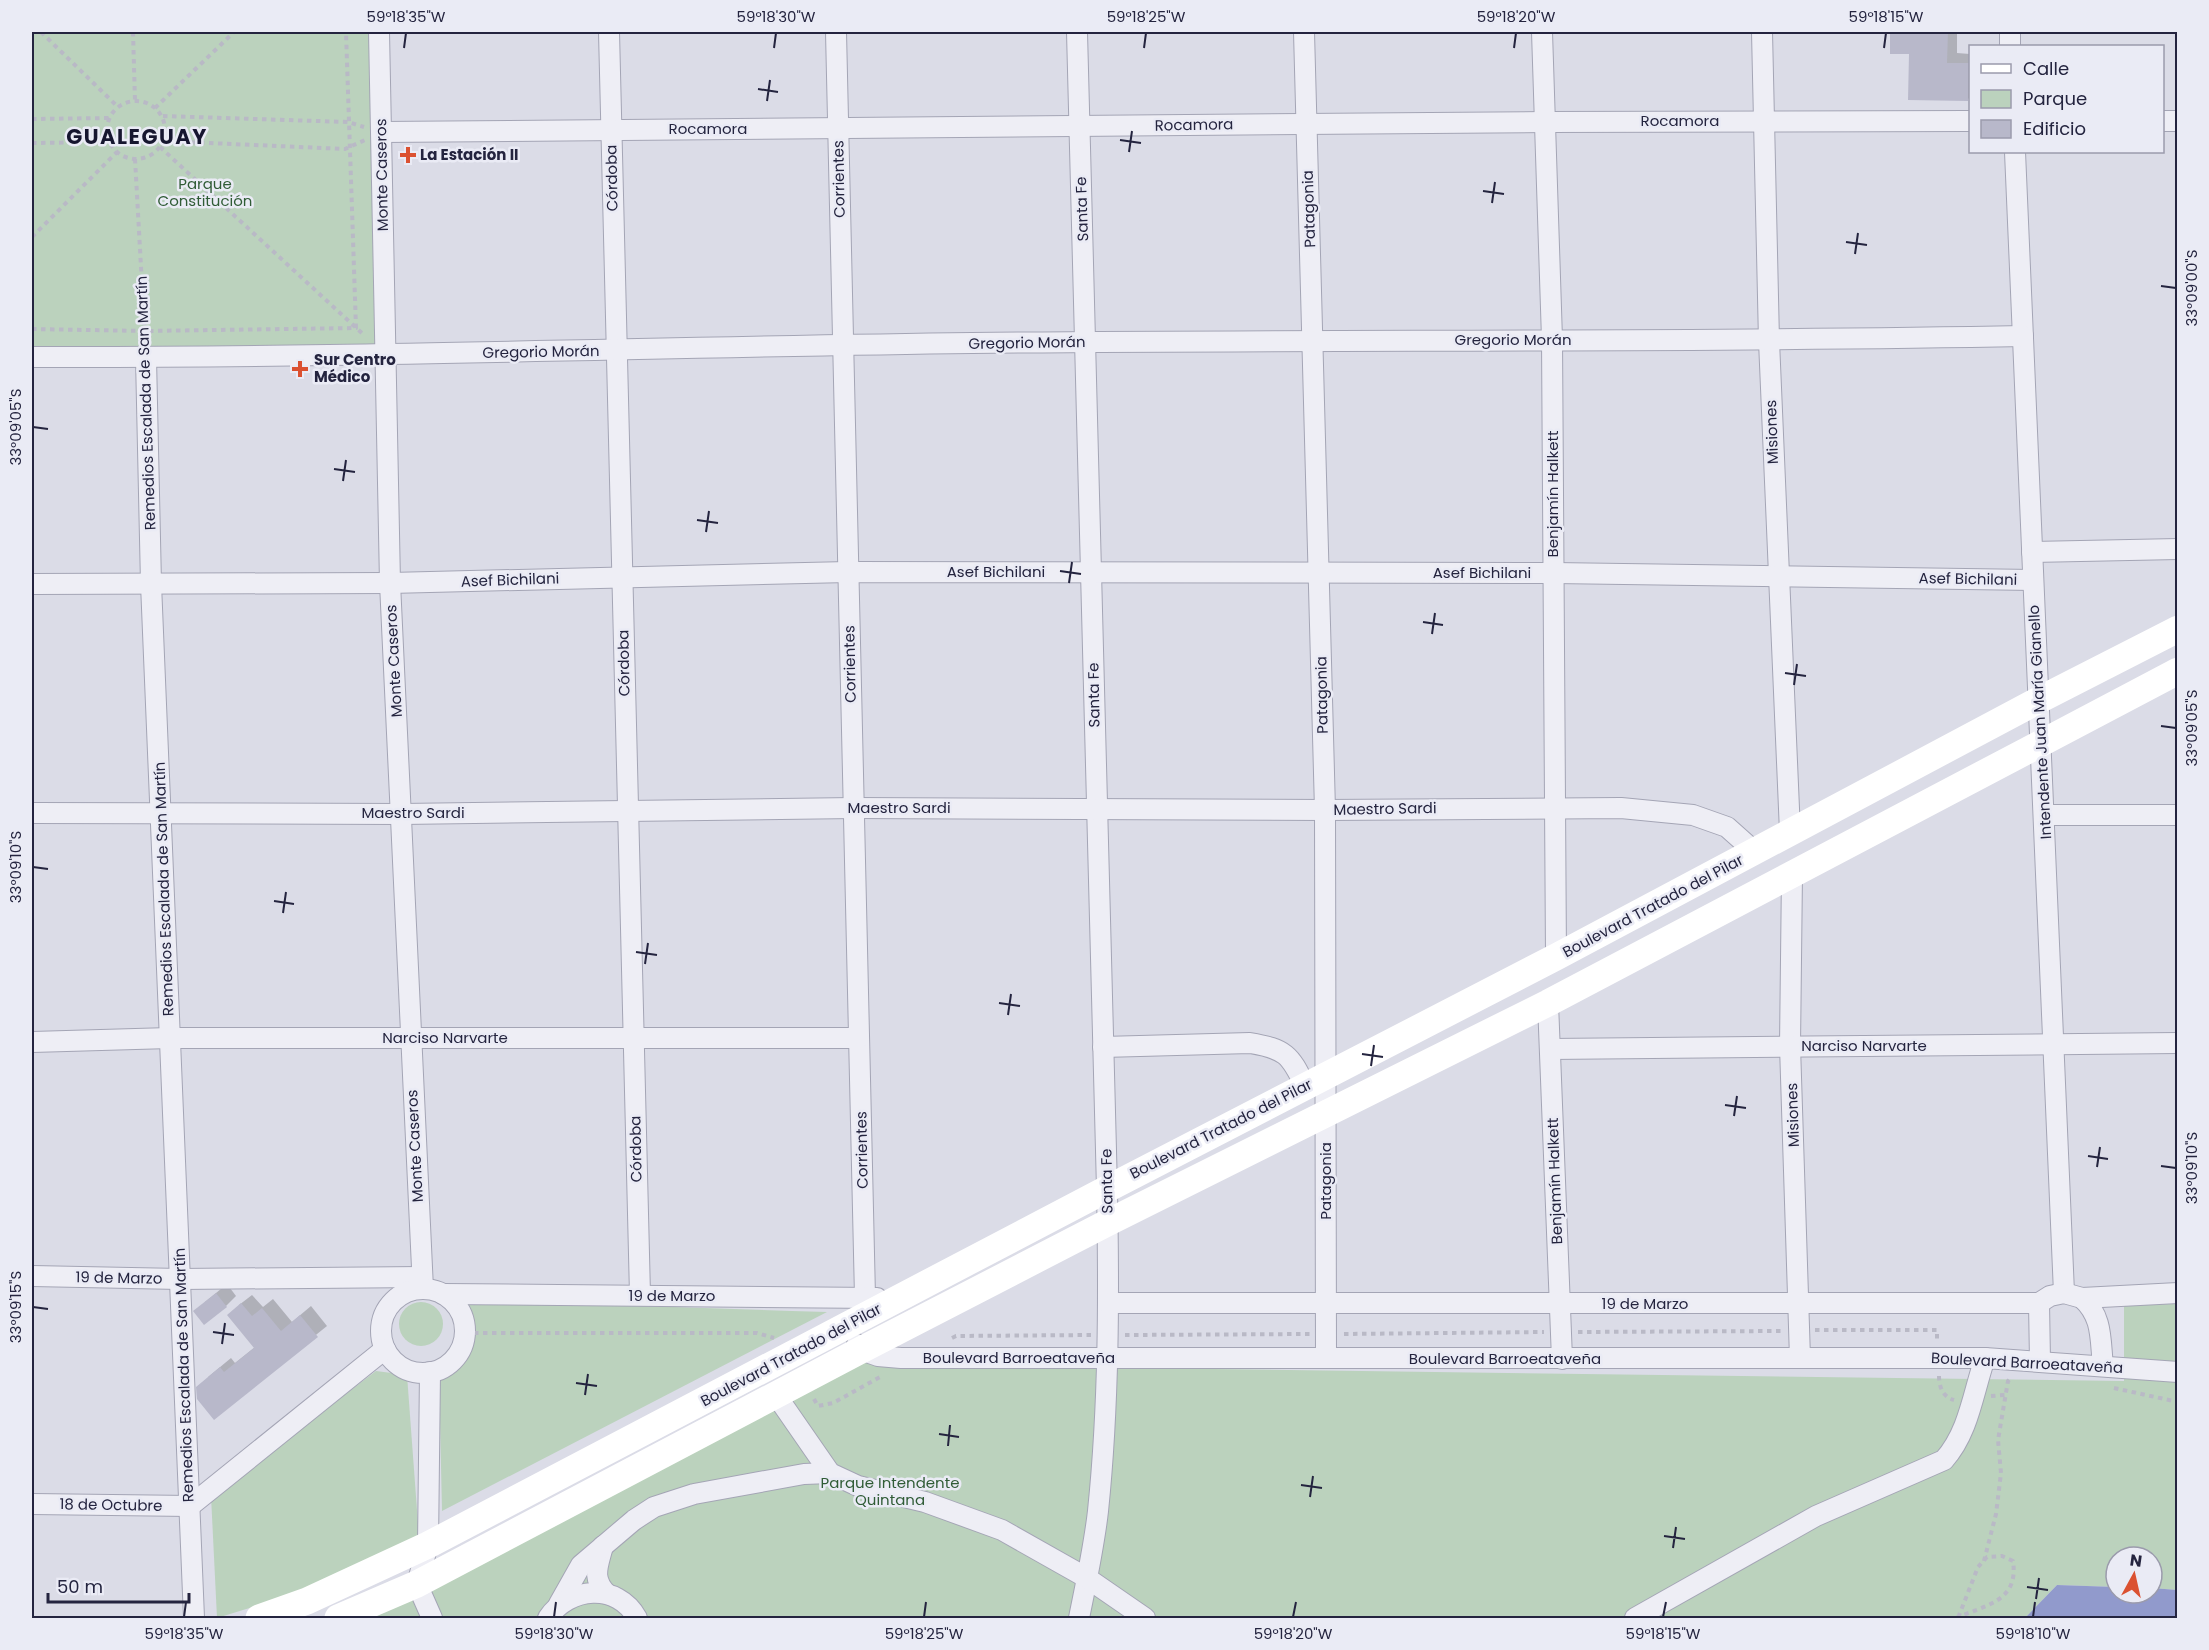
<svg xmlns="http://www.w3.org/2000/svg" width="2209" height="1650" font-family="Poppins,sans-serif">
	<rect width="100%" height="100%" fill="#dbdce7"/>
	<g fill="#bbd2bd">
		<path d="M32,32h345l8,322 -353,2z"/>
		<path d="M460,1300l332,11 35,1 -385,199 -3,-135c36,-10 46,-49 21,-76z"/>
		<circle cx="421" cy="1324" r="22"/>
		<path d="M2177,1304v286l-25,-2v-31h-36v30l-59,-2 -32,33h-1672l511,-257 40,4 1220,16v-76z"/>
		<path d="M376,1371l31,4 12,162 -120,56 -82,25 -6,-122z"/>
	</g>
	<path fill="#919acc" d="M2057,1585l59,2v6h36v-5l25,2v28h-152z"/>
	<g fill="#0003">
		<path d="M1892,32h65v21l13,1v43l-2,2 -58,-46 -19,-1z"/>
		<path d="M227,1284l9,12 -10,10 -21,-4z"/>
		<path d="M252,1295l11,12 10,-8 19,23 19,-16 16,20 -113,91 -6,-40 23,-19 4,5 20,-16 -16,-42z"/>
	</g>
	<g fill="#b8b8ca">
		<path d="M1890,32h58l-1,31h22l-1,38 -60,-1 1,-46h-19z"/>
		<path d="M216,1293l11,14 -23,18 -11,-14z"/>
		<path d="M241,1303l11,13 10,-8 19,23 19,-16 18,22 -104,83 -17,-21 -1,-12 24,-20 4,5 30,-24 -27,-33z"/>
	</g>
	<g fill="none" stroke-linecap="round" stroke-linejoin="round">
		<g stroke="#a4a5b5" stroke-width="22">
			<g id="street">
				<path d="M379,32l11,551 33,706"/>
				<path d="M609,32l31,1263"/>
				<path d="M836,32l29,1265"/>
				<path d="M1077,32l30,1157c2,107 2,215 -9,322 -4,36 -12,72 -19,107"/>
				<path d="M1304,32l21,778 1,548"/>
				<path d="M1542,32l10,307 4,618"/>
				<path d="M1762,32l7,309 21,491"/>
				<path d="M2010,32v14"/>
				<path d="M2162,121h16"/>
				<path d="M382,132l1163,-10 425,-1"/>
				<path d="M2015,152l49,1141"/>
				<path d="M32,357c313,1 627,-10 940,-14 350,-4 701,0 1051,-7"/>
				<path d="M146,358l5,226 43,1034"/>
				<path d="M2032,552l146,-3"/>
				<path d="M32,584l358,-1 458,-11 706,1 479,7"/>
				<path d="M32,813l370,1 452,-6 471,2 296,-2 72,7 34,12 28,25"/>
				<path d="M2044,815h134"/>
				<path d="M1792,873l-2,173 10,312"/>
				<path d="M1548,1003l14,356"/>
				<path d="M32,1042l138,-4h689"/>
				<path d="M1103,1047l147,-4c35,6 40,11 55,43"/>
				<path d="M1550,1049l628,-6"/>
				<path d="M32,1276l148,3 242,-2"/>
				<circle cx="423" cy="1331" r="42"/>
				<path d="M443,1294l434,4"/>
				<path d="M2082,1298c21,19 18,41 21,68"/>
				<path d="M1108,1303h931l11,-7 14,-3 18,5 96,-5"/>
				<path d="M2039,1303l1,58"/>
				<path d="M857,1344l4,6 17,6 23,2h1084l193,14"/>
				<path d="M430,1372l-2,173 -11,39 15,34"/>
				<path d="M776,1395l54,78 28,13 67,16 77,28 85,48 58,40"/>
				<path d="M32,1504l158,2 195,-157"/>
				<path d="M603,1546c-5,20 -12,32 4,48"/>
				<path d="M559,1604l22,-39 53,-45 20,-13 40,-13 110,-20 26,-1"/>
				<path d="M548,1618c21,-31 69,-36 89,0"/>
				<path d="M1635,1618l181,-102 128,-56c25,-28 29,-67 41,-102"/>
			</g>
		</g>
		<g stroke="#b9b9c6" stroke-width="4" stroke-dasharray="4.5 4.5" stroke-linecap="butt">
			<path d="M41,32l77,75"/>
			<path d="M133,32l2,69"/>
			<circle cx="136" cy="130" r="29"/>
			<path d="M155,108l79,-76"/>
			<path d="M163,116l185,6 16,5"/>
			<path d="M32,119l78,-1"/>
			<path d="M164,141l181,8 20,-9"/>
			<path d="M32,143l78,-1"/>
			<path d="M160,147l205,189"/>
			<path d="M135,159l10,180"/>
			<path d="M32,237l85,-85"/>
			<path d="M32,329l113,2 211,-3 -10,-296"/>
			<path d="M1815,1330h122v12"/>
			<path d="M1578,1332l203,-1"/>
			<path d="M465,1333h292l17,5"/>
			<path d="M1344,1334l200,-2"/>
			<path d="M1125,1335l185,-1"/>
			<path d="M952,1338l4,-2 135,-1"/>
			<path d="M1939,1376c0,11 4,21 15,24"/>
			<path d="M2114,1388l64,14"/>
			<path d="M1991,1396l14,-1"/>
			<path d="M814,1399l4,7 15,-3 49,-27"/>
			<path d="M1984,1561l12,-47 5,-41 -3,-33 10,-59 2,-2"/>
			<path d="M1956,1618c29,-13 63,-16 57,-57l-11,-5 -15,1 -9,10 -20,51"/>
		</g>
		<use href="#street" stroke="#eeeef5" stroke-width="20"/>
		<g stroke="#fff" stroke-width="27">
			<path d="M259,1618l48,-17 121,-56 679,-356 449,-232 483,-257 139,-71"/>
			<path d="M338,1618l79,-34 444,-234 246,-127 441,-220 630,-332"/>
		</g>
	</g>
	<path fill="none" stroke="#24243f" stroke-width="2" d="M404,48l2,-15M774,48l2,-15M1144,48l2,-15M1514,48l2,-15M1884,48l2,-15M758,89l20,3M767,101l3,-21M1120,140l21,3M1129,152l3,-21M1483,191l21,3M1492,203l3,-21M1846,242l21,3M1855,254l3,-21M2161,286l15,2M33,427l15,2M334,469l21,3M343,481l3,-21M697,520l21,3M706,532l3,-21M1060,571l21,3M1069,583l3,-21M1423,622l20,3M1432,634l3,-21M1785,673l21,3M1794,685l3,-21M2161,726l15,2M33,867l15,2M274,901l20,3M283,913l3,-21M636,952l21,3M645,964l3,-21M999,1003l21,3M1008,1015l3,-21M1362,1054l21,3M1371,1066l3,-21M1725,1105l21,3M1734,1116l3,-20M2088,1156l20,3M2161,1166l15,2M2097,1167l3,-20M33,1307l15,2M213,1332l21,3M222,1344l3,-21M576,1383l21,3M585,1395l3,-21M939,1434l20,3M948,1446l2,-21M1301,1485l21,3M1310,1497l3,-21M1664,1536l21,3M1673,1548l3,-21M2027,1587l21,3M2036,1599l3,-21M184,1617l2,-15M554,1617l2,-15M924,1617l2,-15M1293,1617l3,-15M1663,1617l3,-15M2033,1617l2,-15"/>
	<g fill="#db5131" stroke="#eaebf5" stroke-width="2">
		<path d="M405 146h6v6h6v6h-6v6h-6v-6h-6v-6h6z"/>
		<path d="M297 360h6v6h6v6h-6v6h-6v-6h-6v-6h6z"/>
	</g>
	<g text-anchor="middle" stroke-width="5" stroke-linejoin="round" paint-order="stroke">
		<g font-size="15" fill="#24243f" stroke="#eaebf5">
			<text x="1680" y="126">Rocamora</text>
			<text transform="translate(1194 125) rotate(-1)" y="5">Rocamora</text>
			<text x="708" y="134">Rocamora</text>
			<text transform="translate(382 175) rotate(-91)" y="5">Monte Caseros</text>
			<text transform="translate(612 178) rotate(-91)" y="5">Córdoba</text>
			<text transform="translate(839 179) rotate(-91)" y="5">Corrientes</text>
			<text transform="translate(1082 209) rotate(-92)" y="5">Santa Fe</text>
			<text transform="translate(1309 209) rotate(-92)" y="5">Patagonia</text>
			<text x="1513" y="345">Gregorio Morán</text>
			<text transform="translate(1027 343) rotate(-1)" y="5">Gregorio Morán</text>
			<text transform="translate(541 352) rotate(-1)" y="5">Gregorio Morán</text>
			<text transform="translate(146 403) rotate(-92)" y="5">Remedios Escalada de San Martín</text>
			<text transform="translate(1772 432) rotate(-92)" y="5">Misiones</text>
			<text transform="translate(1553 494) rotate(-90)" y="5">Benjamín Halkett</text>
			<text x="996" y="577">Asef Bichilani</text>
			<text x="1482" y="578">Asef Bichilani</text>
			<text transform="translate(1968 579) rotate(1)" y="5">Asef Bichilani</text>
			<text transform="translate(510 580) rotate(-2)" y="5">Asef Bichilani</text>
			<text transform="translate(394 661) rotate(-93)" y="5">Monte Caseros</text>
			<text transform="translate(624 663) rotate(-91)" y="5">Córdoba</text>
			<text transform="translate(850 664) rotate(-91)" y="5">Corrientes</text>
			<text transform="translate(1094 695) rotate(-91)" y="5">Santa Fe</text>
			<text transform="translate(1322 695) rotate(-91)" y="5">Patagonia</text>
			<text transform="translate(2040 722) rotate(-93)" y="5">Intendente Juan María Gianello</text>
			<text x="899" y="813">Maestro Sardi</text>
			<text transform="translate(1385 809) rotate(-1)" y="5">Maestro Sardi</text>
			<text x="413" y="818">Maestro Sardi</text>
			<text transform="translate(164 889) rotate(-92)" y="5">Remedios Escalada de San Martín</text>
			<text transform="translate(1653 906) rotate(-28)" y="5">Boulevard Tratado del Pilar</text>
			<text x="445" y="1043">Narciso Narvarte</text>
			<text x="1864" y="1051">Narciso Narvarte</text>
			<text transform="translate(1793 1115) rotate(-92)" y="5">Misiones</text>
			<text transform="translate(1221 1129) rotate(-27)" y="5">Boulevard Tratado del Pilar</text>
			<text transform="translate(415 1146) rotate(-93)" y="5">Monte Caseros</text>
			<text transform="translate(636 1149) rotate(-91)" y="5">Córdoba</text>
			<text transform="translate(862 1150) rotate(-91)" y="5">Corrientes</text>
			<text transform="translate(1107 1181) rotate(-91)" y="5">Santa Fe</text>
			<text transform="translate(1326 1181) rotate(-90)" y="5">Patagonia</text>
			<text transform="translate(1555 1181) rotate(-92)" y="5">Benjamín Halkett</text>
			<text transform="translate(119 1278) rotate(1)" y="5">19 de Marzo</text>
			<text x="672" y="1301">19 de Marzo</text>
			<text x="1645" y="1309">19 de Marzo</text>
			<text transform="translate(791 1355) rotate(-28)" y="5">Boulevard Tratado del Pilar</text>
			<text x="1019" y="1363">Boulevard Barroeataveña</text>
			<text x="1505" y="1364">Boulevard Barroeataveña</text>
			<text transform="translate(2027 1363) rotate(3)" y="5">Boulevard Barroeataveña</text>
			<text transform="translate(184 1375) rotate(-92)" y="5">Remedios Escalada de San Martín</text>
			<text transform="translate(111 1505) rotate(1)" y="5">18 de Octubre</text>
		</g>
		<g font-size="15" font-weight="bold" fill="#24243f" stroke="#eaebf5" text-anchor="start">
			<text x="420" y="160">La Estación II</text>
			<text x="314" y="365">Sur Centro<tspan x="314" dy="17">Médico</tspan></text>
		</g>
		<g font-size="15" fill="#305c36" stroke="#eaebf5">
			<text x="205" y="189">Parque<tspan x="205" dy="17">Constitución</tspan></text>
			<text x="890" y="1488">Parque Intendente<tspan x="890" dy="17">Quintana</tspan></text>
		</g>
		<g font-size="21" font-weight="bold" letter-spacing="1.5" fill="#16162f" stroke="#eaebf5">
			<text x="137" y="144">GUALEGUAY</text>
		</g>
	</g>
	<rect width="2209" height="1650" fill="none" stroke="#eaebf5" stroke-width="66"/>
	<rect x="1969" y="45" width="195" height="108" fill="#eaebf5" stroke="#9b9bac" stroke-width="1.5"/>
	<rect x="1981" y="64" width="30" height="9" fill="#ffffff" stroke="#9b9bac" stroke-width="1.5"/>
	<text x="2023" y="75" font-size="18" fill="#24243f">Calle</text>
	<rect x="1981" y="90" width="30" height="18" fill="#bbd2bd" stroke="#9b9bac" stroke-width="1.5"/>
	<text x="2023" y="105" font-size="18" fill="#24243f">Parque</text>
	<rect x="1981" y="120" width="30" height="18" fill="#b8b8ca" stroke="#9b9bac" stroke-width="1.5"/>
	<text x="2023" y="135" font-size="18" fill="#24243f">Edificio</text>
	<g transform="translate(2134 1575) rotate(8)"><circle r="28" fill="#eaebf5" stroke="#9b9bac" stroke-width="1.5"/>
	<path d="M0-4.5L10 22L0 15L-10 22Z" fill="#db5131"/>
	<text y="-9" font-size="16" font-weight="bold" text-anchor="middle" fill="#24243f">N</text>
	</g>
	<path d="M48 1593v9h141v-9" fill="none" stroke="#24243f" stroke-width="3"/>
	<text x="57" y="1593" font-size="18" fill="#24243f" stroke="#eaebf5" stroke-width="4.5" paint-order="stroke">50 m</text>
	<rect x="33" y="33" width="2143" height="1584" fill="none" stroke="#24243f" stroke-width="2"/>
	<g font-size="15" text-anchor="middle" fill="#24243f">
		<text x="406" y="22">59°18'35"W</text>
		<text x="776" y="22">59°18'30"W</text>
		<text x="1146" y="22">59°18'25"W</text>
		<text x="1516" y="22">59°18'20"W</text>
		<text x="1886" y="22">59°18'15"W</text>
		<text transform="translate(2192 288) rotate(-90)" y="5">33°09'00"S</text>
		<text transform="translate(16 427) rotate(-90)" y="5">33°09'05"S</text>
		<text transform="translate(2192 728) rotate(-90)" y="5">33°09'05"S</text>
		<text transform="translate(16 867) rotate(-90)" y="5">33°09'10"S</text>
		<text transform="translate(2192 1168) rotate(-90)" y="5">33°09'10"S</text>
		<text transform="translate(16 1307) rotate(-90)" y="5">33°09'15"S</text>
		<text x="184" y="1639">59°18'35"W</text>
		<text x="554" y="1639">59°18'30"W</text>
		<text x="924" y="1639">59°18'25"W</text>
		<text x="1293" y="1639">59°18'20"W</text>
		<text x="1663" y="1639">59°18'15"W</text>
		<text x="2033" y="1639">59°18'10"W</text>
	</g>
</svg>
